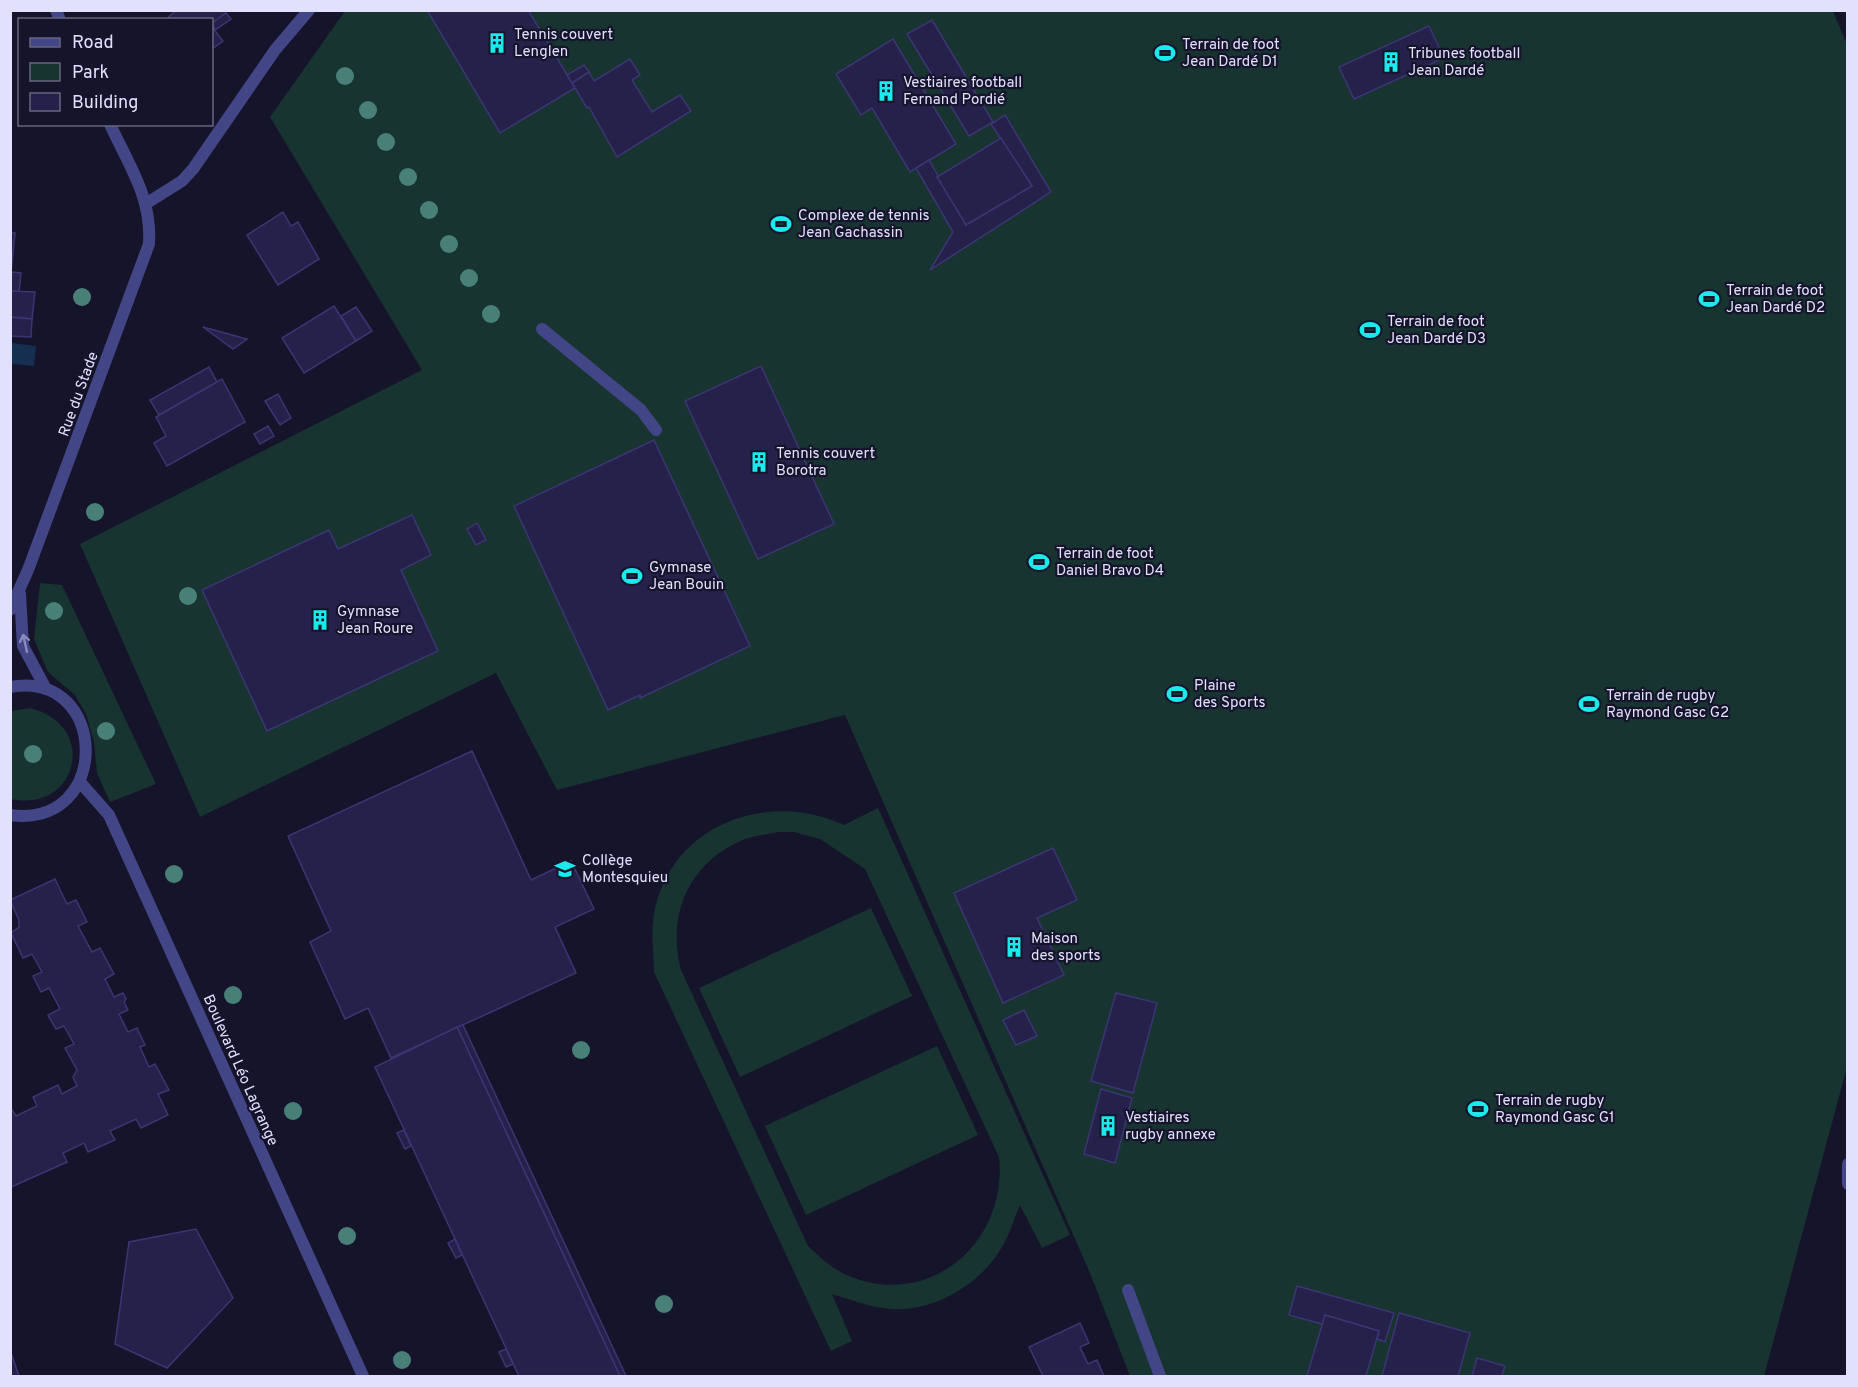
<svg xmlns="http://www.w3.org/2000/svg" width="1858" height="1387" font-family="Overpass,sans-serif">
	<rect width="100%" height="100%" fill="#16142b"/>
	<g fill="#173431" fill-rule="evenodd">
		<path d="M345,11h1488l15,36 -1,1020 -83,309h-634l-40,-103 -245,-558 -288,75 -61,-117 -296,144 -120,-273 342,-174 -152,-253z"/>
		<path d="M40,583l22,2 94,199 -46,18 -13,-29 -3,-31 -8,-28 -11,-19 -27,-23 -14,-33z"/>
		<path d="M30,708c69,17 48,105 -19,91v-88z"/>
		<path d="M878,808l192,427 -28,13 -22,-43c-6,14 -10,29 -18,42 -22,38 -68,65 -112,62 -20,-2 -39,-9 -58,-15l20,47 -21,10 -177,-379c0,-16 -3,-34 -1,-50 11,-94 110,-134 191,-97zM779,832h15l26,7 45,30 134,288c9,84 -68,153 -150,119 -17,-7 -28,-18 -41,-30l-127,-276c-14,-53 6,-104 57,-128 12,-6 27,-7 41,-10z"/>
		<path d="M871,908l41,88 -172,81 -41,-89z"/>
		<path d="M937,1046l41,89 -172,80 -41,-89z"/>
	</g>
	<path fill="#142f4f" d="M11,343l25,3 -2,20 -23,-2z"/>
	<g fill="#26214a" stroke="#3c3574" stroke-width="1.5">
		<path d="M177,10h47l2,3 -14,10v-3h-47z"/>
		<path d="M427,10h101l47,78 -75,45z"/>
		<path d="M226,13l5,6 -16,11 -3,-7z"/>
		<path d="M932,20l61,102 -24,14 -62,-102z"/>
		<path d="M1429,26l15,32 -90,41 -15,-32z"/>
		<path d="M212,27l11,14 -11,8z"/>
		<path d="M893,39l63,105 -46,28 -38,-64 -11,7 -25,-41z"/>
		<path d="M630,59l10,16 -8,5 20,32 28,-17 11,16 -74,46 -28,-50 -2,1 -15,-25 17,-11 5,9z"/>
		<path d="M584,65l5,7 -17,11 -5,-8z"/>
		<path d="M1005,115l46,77 -121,78 23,-38 -37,-64 13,-8 37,65 66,-39 -41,-62z"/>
		<path d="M1001,138l31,48 -66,39 -29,-48z"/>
		<path d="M283,212l8,14 7,-4 21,37 -41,26 -31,-50z"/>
		<path d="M10,233h5l-5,50z"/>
		<path d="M12,272l9,1 -2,19 -9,-1z"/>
		<path d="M10,291l25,1 -3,27 -22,-2z"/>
		<path d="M334,306l22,35 -52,32 -22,-35z"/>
		<path d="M356,307l16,24 -16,10 -15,-25z"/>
		<path d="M10,317l22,2 -1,18 -21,-1z"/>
		<path d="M203,327l44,12 -14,10z"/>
		<path d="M761,366l73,158 -76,35 -73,-158z"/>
		<path d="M209,367l8,15 -58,33 -9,-15z"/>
		<path d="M222,379l23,43 -78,44 -13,-23 12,-7 -10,-19z"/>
		<path d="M278,394l13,24 -11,7 -15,-24z"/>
		<path d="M268,426l6,10 -14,8 -6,-10z"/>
		<path d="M654,440l96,206 -110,52v-3l-32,15 -94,-204z"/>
		<path d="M412,515l19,40 -30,15 37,81 -171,80 -65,-141 127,-60 9,19z"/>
		<path d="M477,523l9,17 -10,5 -9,-16z"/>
		<path d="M472,751l59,129 40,-19 23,48 -39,18 21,46 -185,85 -23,-50 -23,11 -35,-77 21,-11 -43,-95z"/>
		<path d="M1053,848l24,52 -40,18 27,57 -61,28 -49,-110z"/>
		<path d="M55,879l12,25 9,-4 11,22 -9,4 14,26 8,-4 14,26 -9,5 9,18 9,-4 3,6 -2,3 4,8 -9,4 9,18 9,-4 8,17 -5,2 9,20 6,-3 14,26 -11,4 10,21 -27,13 -5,-9 -26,12 5,9 -27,12 -4,-9 -21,10 4,9 -56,25 -1,-80 6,9 21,-10 -4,-9 25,-12 4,9 15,-8 -4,-9 4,-7 -12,-22 9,-4 -10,-18 -8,3 -8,-14 12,-6 -11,-21 -8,4 -8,-16 9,-4 -10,-18 -9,4 -12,-25 8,-6v-7l-9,-20z"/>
		<path d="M1116,993l41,10 -24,90 -42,-12z"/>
		<path d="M1024,1010l13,26 -21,9 -13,-25z"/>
		<path d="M463,1025l163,351h-6l-163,-349z"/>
		<path d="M457,1027l163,349h-101l-64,-137 -80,-172z"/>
		<path d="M1101,1089l31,9 -17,65 -31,-9z"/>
		<path d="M404,1130l7,16 -6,3 -8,-16z"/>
		<path d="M196,1229l37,69 -66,70 -52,-24 14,-102z"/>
		<path d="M455,1239l7,16 -6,3 -8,-15z"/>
		<path d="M1297,1286l97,27 -9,29 -8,-3 2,-8 -54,-16 -3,9 -33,-9z"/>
		<path d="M1399,1313l71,20 -12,43h-76z"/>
		<path d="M1325,1315l54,16 -13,45h-59z"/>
		<path d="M1080,1323l9,20 -9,4 8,17 9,-4 7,16h-61l-14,-29z"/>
		<path d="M506,1349l7,15 -7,3 -7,-15z"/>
		<path d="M10,1350l9,26h-9z"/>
		<path d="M1477,1358l28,8 -3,10h-30z"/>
	</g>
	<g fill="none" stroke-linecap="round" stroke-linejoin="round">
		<g stroke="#434686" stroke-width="12">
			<path d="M542,329l99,81 15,20"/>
			<path d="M1128,1290l32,86"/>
		</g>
		<g stroke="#434686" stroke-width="12">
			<path d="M56,10l4,10"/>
			<path d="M147,203l35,-22 11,-12 82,-119 34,-40"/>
			<path d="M20,594l3,52 23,43"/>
			<path d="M10,610l18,-40 121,-326c3,-47 -20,-78 -39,-120"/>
			<path d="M10,687c99,-18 103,142 0,128"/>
			<path d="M80,782l29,33 254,561"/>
			<path d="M1848,1164v20"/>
		</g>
	</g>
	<g fill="#488077">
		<circle cx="345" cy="76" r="9"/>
		<circle cx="368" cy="110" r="9"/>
		<circle cx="386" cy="142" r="9"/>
		<circle cx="408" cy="177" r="9"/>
		<circle cx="429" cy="210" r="9"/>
		<circle cx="449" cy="244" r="9"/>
		<circle cx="469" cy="278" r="9"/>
		<circle cx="82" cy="297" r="9"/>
		<circle cx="491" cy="314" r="9"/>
		<circle cx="95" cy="512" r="9"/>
		<circle cx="188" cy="596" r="9"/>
		<circle cx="54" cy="611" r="9"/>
		<circle cx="106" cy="731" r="9"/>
		<circle cx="33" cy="754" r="9"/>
		<circle cx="174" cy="874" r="9"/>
		<circle cx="233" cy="995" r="9"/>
		<circle cx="581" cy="1050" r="9"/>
		<circle cx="293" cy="1111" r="9"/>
		<circle cx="347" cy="1236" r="9"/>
		<circle cx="664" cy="1304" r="9"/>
		<circle cx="402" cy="1360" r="9"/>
	</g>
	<defs><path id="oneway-shaft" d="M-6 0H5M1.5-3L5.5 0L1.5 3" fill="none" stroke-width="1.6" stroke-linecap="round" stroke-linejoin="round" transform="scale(1.5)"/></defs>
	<use stroke="#8a8bbc" href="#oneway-shaft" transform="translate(25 643) rotate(-103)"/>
	<defs>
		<g id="building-bare" transform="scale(1.62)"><path d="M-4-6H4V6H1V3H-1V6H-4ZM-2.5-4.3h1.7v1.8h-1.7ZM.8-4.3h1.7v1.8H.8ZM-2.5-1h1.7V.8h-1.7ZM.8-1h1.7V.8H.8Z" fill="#1beaed" stroke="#16142b" stroke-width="2.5" paint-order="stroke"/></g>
		<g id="stadium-bare" transform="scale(1.62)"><path d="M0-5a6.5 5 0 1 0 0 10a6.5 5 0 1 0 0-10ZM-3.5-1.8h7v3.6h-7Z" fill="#1beaed" stroke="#16142b" stroke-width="2.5" paint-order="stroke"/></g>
		<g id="school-bare" transform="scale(1.62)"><path d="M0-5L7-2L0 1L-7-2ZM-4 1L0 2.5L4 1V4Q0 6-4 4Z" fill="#1beaed" stroke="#16142b" stroke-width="2.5" paint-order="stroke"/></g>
	</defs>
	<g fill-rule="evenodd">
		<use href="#building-bare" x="497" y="43"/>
		<use href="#stadium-bare" x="1165" y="53"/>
		<use href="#building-bare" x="1391" y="62"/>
		<use href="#building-bare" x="886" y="91"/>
		<use href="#stadium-bare" x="781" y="224"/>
		<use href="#stadium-bare" x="1709" y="299"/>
		<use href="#stadium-bare" x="1370" y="330"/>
		<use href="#building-bare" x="759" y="462"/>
		<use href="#stadium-bare" x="1039" y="562"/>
		<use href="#stadium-bare" x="632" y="576"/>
		<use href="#building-bare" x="320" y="620"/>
		<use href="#stadium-bare" x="1177" y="694"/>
		<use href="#stadium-bare" x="1589" y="704"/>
		<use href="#school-bare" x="565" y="869"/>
		<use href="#building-bare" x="1014" y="947"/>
		<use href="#stadium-bare" x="1478" y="1109"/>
		<use href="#building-bare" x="1108" y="1126"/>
	</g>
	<g text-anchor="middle" stroke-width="4.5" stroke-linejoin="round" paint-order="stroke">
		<g font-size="15" fill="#e1e0fd" stroke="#16142b" text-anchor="start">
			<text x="514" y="39">Tennis couvert<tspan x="514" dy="17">Lenglen</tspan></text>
			<text x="1182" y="49">Terrain de foot<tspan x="1182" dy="17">Jean Dardé D1</tspan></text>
			<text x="1408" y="58">Tribunes football<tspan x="1408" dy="17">Jean Dardé</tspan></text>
			<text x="903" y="87">Vestiaires football<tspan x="903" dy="17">Fernand Pordié</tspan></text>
			<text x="798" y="220">Complexe de tennis<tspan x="798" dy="17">Jean Gachassin</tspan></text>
			<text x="1726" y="295">Terrain de foot<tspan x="1726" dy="17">Jean Dardé D2</tspan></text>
			<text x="1387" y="326">Terrain de foot<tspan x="1387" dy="17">Jean Dardé D3</tspan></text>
			<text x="776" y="458">Tennis couvert<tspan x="776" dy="17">Borotra</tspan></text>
			<text x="1056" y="558">Terrain de foot<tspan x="1056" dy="17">Daniel Bravo D4</tspan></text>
			<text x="649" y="572">Gymnase<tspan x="649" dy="17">Jean Bouin</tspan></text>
			<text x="337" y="616">Gymnase<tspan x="337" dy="17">Jean Roure</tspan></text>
			<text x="1194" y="690">Plaine<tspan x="1194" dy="17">des Sports</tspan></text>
			<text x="1606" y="700">Terrain de rugby<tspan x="1606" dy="17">Raymond Gasc G2</tspan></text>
			<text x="582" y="865">Collège<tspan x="582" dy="17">Montesquieu</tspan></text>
			<text x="1031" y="943">Maison<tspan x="1031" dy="17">des sports</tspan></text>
			<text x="1495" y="1105">Terrain de rugby<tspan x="1495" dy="17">Raymond Gasc G1</tspan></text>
			<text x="1125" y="1122">Vestiaires<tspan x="1125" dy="17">rugby annexe</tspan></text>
		</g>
		<g font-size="15" fill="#e1e0fd" stroke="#16142b">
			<text transform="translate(78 394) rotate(-70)" y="5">Rue du Stade</text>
			<text transform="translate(241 1070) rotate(66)" y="5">Boulevard Léo Lagrange</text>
		</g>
	</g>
	<rect width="1858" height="1387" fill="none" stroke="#e1e0fd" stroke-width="24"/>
	<rect x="18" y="18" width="195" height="108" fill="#16142b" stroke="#67667f" stroke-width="1.5"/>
	<rect x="30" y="38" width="30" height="9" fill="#434686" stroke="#67667f" stroke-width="1.5"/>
	<text x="72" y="48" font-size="18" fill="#e1e0fd">Road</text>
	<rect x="30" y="63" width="30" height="18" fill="#173431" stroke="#67667f" stroke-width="1.5"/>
	<text x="72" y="78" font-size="18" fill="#e1e0fd">Park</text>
	<rect x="30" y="93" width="30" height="18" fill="#26214a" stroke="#67667f" stroke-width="1.5"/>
	<text x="72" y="108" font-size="18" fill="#e1e0fd">Building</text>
</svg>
